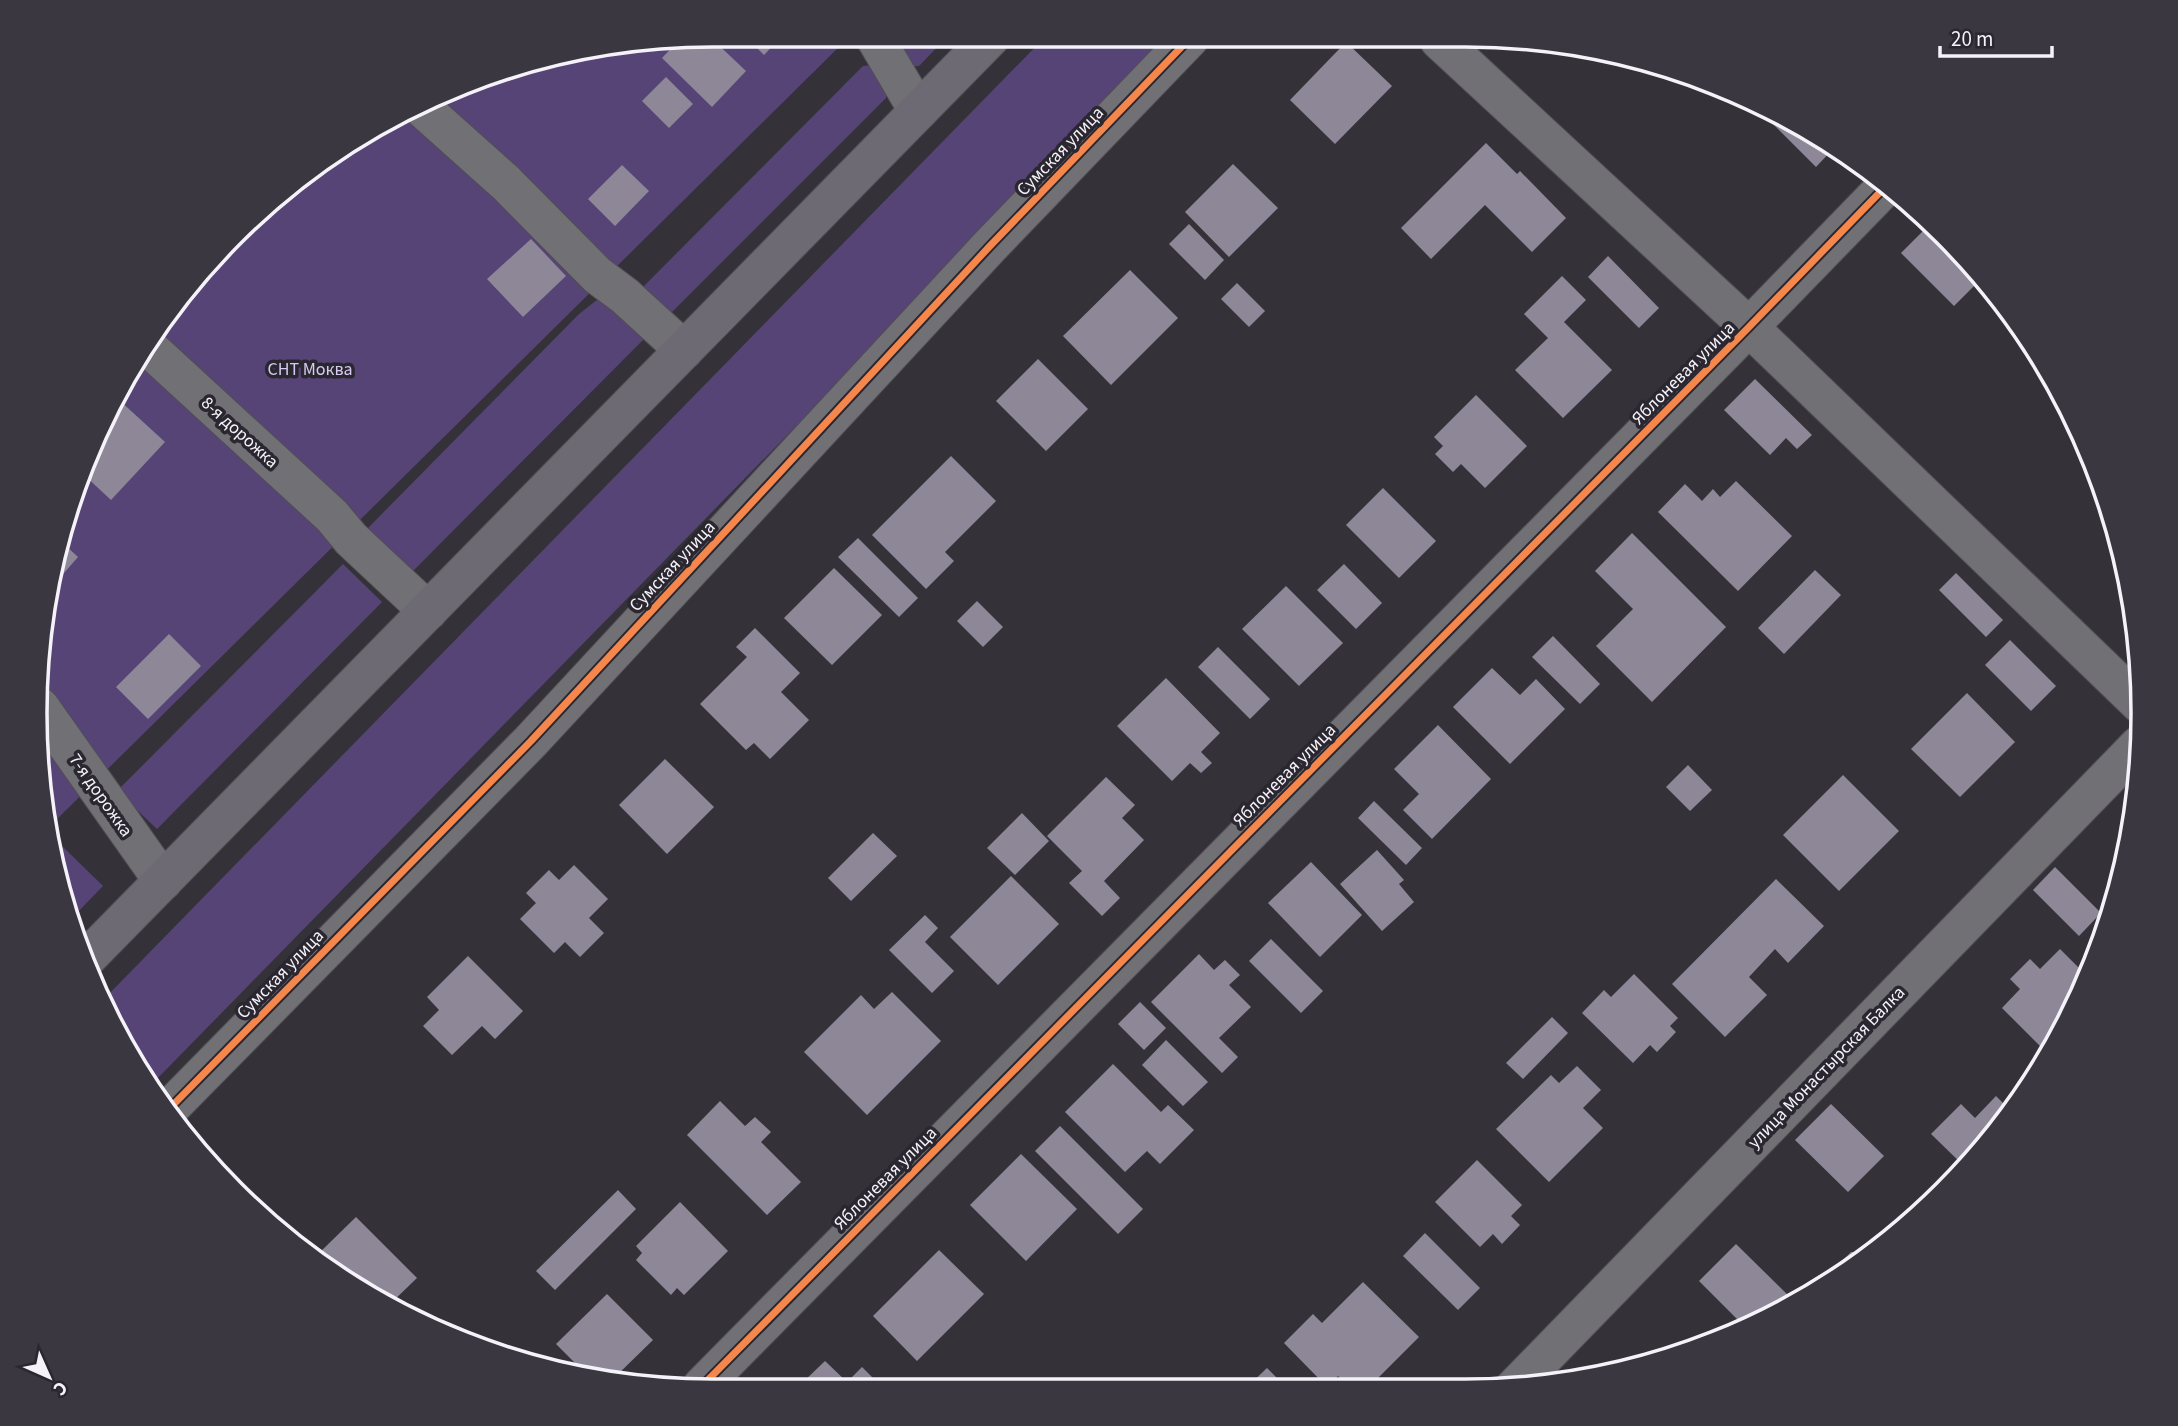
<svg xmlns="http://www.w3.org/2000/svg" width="2178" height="1426" font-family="'Source Sans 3',sans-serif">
	<rect width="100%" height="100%" fill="#343238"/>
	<g fill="#574477">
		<path d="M713,35l137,1 -798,788 -16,-156 50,-214 89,-154 161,-151 159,-78z"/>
		<path d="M890,36l57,1 -28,29 -13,1z"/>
		<path d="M1045,37l131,1 -1024,1046 -26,-32 -22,-53z"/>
		<path d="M873,65l13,22v11l-216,216 -33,-21 226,-227z"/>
		<path d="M602,296l46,39 -237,238 -37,-25 -6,-20 211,-214z"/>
		<path d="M343,564l39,38 -225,227 -40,-38z"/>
		<path d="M63,847l40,39 -32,33 -13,-31 -3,-32z"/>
	</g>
	<g fill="#8d8798">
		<path d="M744,35h39l-19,20z"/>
		<path d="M705,36h4l37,35 -34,36 -50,-49 16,-17z"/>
		<path d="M1346,42l46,44 -57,58 -45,-44z"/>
		<path d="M666,77l27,27 -24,24 -27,-27z"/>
		<path d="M1770,109l62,41 -16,17 -52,-52z"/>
		<path d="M1486,143l31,31 3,-3 46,47 -34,34 -47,-47 -54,54 -30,-31z"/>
		<path d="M1233,164l45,44 -49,49 -44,-45z"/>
		<path d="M622,165l27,26 -34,35 -27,-27z"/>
		<path d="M1931,223l51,55 -28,28 -53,-53z"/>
		<path d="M1189,224l35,36 -19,20 -36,-36z"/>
		<path d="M531,239l35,37 -43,41 -36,-38z"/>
		<path d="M1608,256l51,52 -20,20 -51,-51z"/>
		<path d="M1130,270l48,48 -67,67 -48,-49z"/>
		<path d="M1562,276l24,24 -22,22 48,48 -49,48 -48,-48 33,-32 -24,-24z"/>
		<path d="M1237,283l28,28 -16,16 -28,-28z"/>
		<path d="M1038,359l50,50 -42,42 -50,-50z"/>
		<path d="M1755,379l57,56 -15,14 -11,-11 -16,17 -46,-45z"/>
		<path d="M1476,395l51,51 -42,42 -24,-24 -8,8 -18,-18 8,-8 -9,-9z"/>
		<path d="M118,399l47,43 -54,58 -29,-27 4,-19z"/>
		<path d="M951,456l45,45 -51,51 9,9 -28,28 -54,-54z"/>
		<path d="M1736,481l56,55 -54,55 -80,-79 27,-28 17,17 11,-12 7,8z"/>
		<path d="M1383,488l53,53 -37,37 -53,-53z"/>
		<path d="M1632,533l94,94 -74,75 -56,-56 37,-37 -38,-38z"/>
		<path d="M858,538l60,60 -19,19 -61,-60z"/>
		<path d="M65,545l13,12 -21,24z"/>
		<path d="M1344,564l38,39 -26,26 -39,-39z"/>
		<path d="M834,568l48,47 -50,50 -48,-47z"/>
		<path d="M1815,570l26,25 -57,59 -26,-26z"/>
		<path d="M1956,573l47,47 -17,17 -47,-47z"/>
		<path d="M1286,586l57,57 -44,43 -57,-57z"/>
		<path d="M977,601l26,26 -20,20 -26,-26z"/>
		<path d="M755,628l45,45 -19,19 28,28 -39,39 -16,-16 -8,7 -46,-46 47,-47 -11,-10z"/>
		<path d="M169,634l32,32 -53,53 -32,-32z"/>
		<path d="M1553,636l47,48 -20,20 -48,-47z"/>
		<path d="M2010,640l46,46 -25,25 -46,-46z"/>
		<path d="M1218,647l52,52 -20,20 -52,-52z"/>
		<path d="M1492,668l28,27 16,-16 29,30 -55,55 -57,-57z"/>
		<path d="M1166,678l54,55 -19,19 11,11 -11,10 -11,-10 -18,18 -55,-55z"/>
		<path d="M1967,693l48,49 -55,55 -49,-48z"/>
		<path d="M1438,725l53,54 -59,60 -29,-29 16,-16 -25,-25z"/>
		<path d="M665,759l49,48 -47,47 -48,-49z"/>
		<path d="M1688,765l24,25 -22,21 -24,-24z"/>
		<path d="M1843,775l56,56 -60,60 -56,-56z"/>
		<path d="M1106,777l29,28 -13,13 22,22 -40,41 16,17 -18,18 -33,-33 13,-12 -35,-35z"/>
		<path d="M1374,801l48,47 -16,17 -48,-47z"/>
		<path d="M1022,813l27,28 -34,34 -28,-27z"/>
		<path d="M873,833l24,23 -46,45 -23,-23z"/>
		<path d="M1377,850l27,30 -5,4 15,18 -32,29 -42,-47z"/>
		<path d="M1311,862l51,53 -42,42 -52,-54z"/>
		<path d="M574,865l34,34 -19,19 15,15 -24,24 -15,-15 -11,11 -34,-34 16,-16 -10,-10 23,-23 10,10z"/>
		<path d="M2055,867l46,46 -22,23 -46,-46z"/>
		<path d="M1011,876l48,48 -61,61 -48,-48z"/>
		<path d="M1776,879l48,47 -36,37 -13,-14 -26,28 18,18 -42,42 -53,-53z"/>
		<path d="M925,915l13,13 -13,14 29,29 -22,22 -43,-43z"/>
		<path d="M1271,939l52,52 -22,22 -52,-52z"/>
		<path d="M2060,949l27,27 -33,71 -6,7 -46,-46 18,-19 -10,-10 20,-20 10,10z"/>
		<path d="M1199,954l15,16 11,-10 15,15 -11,10 22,22 -32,31 19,19 -16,16 -71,-71z"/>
		<path d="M468,956l55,55 -28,28 -13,-13 -30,29 -29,-29 16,-16 -12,-13z"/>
		<path d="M1634,974l44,44 -8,8 6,6 -19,20 -7,-7 -17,18 -51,-50 22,-23 7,7z"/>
		<path d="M892,992l49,49 -74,74 -63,-63 57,-57 13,14z"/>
		<path d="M1140,1002l26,26 -22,22 -26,-26z"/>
		<path d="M1552,1017l16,16 -45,46 -17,-16z"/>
		<path d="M1166,1040l42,42 -25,24 -41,-41z"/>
		<path d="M1113,1064l48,48 7,-7 26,25 -34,34 -13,-13 -22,21 -60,-60z"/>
		<path d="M1577,1066l24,24 -18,18 20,20 -54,54 -53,-53 55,-54 8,8z"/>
		<path d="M1996,1096l14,14 -36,50 -8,8 -35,-34 30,-30 14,14z"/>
		<path d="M720,1101l25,25 10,-9 16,15 -10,10 40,40 -34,33 -80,-80z"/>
		<path d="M1831,1104l53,52 -36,36 -53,-52z"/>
		<path d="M1060,1126l83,83 -25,25 -83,-83z"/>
		<path d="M1021,1154l56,55 -51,52 -56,-56z"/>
		<path d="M1477,1160l45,45 -11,11 9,9 -18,19 -9,-10 -13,13 -45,-45z"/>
		<path d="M618,1190l18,19 -81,81 -19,-19z"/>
		<path d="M680,1202l48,49 -44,44 -7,-7 -6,7 -35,-35 6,-7 -6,-7z"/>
		<path d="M356,1217l61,61 -28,27 -73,-49z"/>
		<path d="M1425,1233l55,55 -22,22 -55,-54z"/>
		<path d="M1736,1244l59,58 -30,19 -19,7 -47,-47z"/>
		<path d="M1872,1244l5,7 -34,21 -3,-3 1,-7 10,-10h7l3,3z"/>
		<path d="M939,1250l45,44 -67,67 -44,-45z"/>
		<path d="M1363,1282l56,55 -52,52h-16l-13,-13 -11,11 -43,-44 29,-29 9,9z"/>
		<path d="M607,1294l46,46 -42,41 -25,-7 -30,-30z"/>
		<path d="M1642,1353l11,10 -29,8z"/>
		<path d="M825,1361l22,21 15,-15 19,19h-82z"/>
		<path d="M1267,1368l20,20h-41z"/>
	</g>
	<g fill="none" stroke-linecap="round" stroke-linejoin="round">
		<g stroke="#504e53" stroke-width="40">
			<g id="minor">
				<path d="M874,36l44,75"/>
				<path d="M1439,40l310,287 391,377"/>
				<path d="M421,107l85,76 91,92 28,21 59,54"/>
				<path d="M148,347l184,169 19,23 77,72"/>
				<path d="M40,707l123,174"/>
				<path d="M171,1107l360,-366 458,-494 201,-209"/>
				<path d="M702,1386l1047,-1059 137,-141"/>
				<path d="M1513,1389l626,-644"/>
			</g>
		</g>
		<g stroke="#504e53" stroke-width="40">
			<path id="major" d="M87,958l904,-921"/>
		</g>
		<use href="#minor" stroke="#717074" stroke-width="38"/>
		<use href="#major" stroke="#6d6a74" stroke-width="38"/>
		<g stroke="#2a2730" stroke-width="11">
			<g id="cycleway">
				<path d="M171,1107l360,-366 458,-494 201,-209"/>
				<path d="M702,1386l1047,-1059 137,-141"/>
			</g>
		</g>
		<use href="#cycleway" stroke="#f5874c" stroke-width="7"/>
	</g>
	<g text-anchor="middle" stroke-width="7" stroke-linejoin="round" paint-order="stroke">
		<g font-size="18" fill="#f5f3f9" stroke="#2a2730">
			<text transform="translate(1060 151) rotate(-46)" y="6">Сумская улица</text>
			<text transform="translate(1683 373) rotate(-45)" y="6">Яблоневая улица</text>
			<text transform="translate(240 432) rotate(42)" y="6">8-я дорожка</text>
			<text transform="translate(672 566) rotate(-47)" y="6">Сумская улица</text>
			<text transform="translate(1284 775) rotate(-45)" y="6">Яблоневая улица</text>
			<text transform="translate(101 795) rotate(55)" y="6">7-я дорожка</text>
			<text transform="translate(280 974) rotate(-46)" y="6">Сумская улица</text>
			<text transform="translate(1826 1067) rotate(-46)" y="6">улица Монастырская Балка</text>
			<text transform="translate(885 1178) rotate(-45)" y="6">Яблоневая улица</text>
		</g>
		<g font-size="18" fill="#d7caf0" stroke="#2a2730">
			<text x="310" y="375">СНТ Моква</text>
		</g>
	</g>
	<path d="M0 0H2178V1426H0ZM713 47H1465A666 666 0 0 1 2131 713V713A666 666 0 0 1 1465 1379H713A666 666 0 0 1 47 713V713A666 666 0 0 1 713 47Z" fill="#3a3740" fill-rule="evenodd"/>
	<path fill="none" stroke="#f5f3f9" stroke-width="3.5" d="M713 47H1465A666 666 0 0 1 2131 713V713A666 666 0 0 1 1465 1379H713A666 666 0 0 1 47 713V713A666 666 0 0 1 713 47Z"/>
	<g transform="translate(49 1377) rotate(135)" stroke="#2a2730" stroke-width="5" paint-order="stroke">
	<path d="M0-5L12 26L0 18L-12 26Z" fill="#f5f3f9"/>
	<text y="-10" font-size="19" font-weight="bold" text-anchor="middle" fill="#f5f3f9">С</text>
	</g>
	<path d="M1940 46v10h112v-10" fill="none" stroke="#f5f3f9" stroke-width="3.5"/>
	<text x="1951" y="46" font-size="21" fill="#f5f3f9" stroke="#2a2730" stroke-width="5" paint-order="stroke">20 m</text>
</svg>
